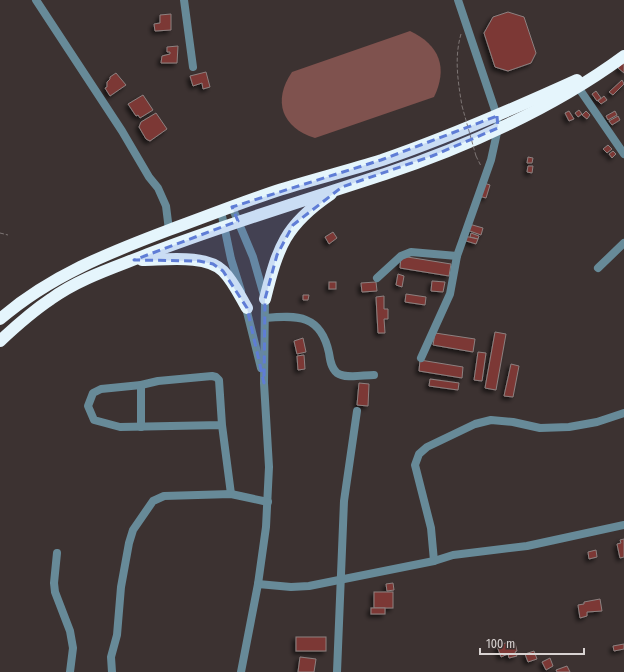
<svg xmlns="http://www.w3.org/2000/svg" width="624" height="672" font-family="'Fira Sans Condensed',sans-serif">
	<defs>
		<filter id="shadow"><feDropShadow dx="-3" dy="3" stdDeviation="2" flood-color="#0009"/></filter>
	</defs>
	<rect width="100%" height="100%" fill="#3c3231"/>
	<path fill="#7f524e" d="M410,31c30,14 38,37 24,66l-119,41c-33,-10 -43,-37 -23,-66z"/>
	<g fill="#7c3734" stroke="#8d8180" filter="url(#shadow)">
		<path d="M508,12l16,5 12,36 -5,10 -23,8 -13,-4 -11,-34 9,-16z"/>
		<path d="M171,14v16l-16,1 -1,-7 6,-1v-8z"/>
		<path d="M178,46l-1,17h-16l1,-7 8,-2v-2h-3v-5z"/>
		<path d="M624,62v11l-6,-5z"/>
		<path d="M206,72l4,15 -7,2 -1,-6 -9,3 -3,-10z"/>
		<path d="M116,73l10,12 -16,11 -5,-8 2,-1v-5l3,-3v-2z"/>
		<path d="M622,80l2,4 -11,11 -4,-3z"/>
		<path d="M596,91l5,7 -4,3 -5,-7z"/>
		<path d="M143,95l10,15 -13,8 -2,-3 -2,1 -8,-12z"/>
		<path d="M604,96l3,4 -6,4 -3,-3z"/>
		<path d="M579,110l3,4 -4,3 -3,-4z"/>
		<path d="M569,111l5,8 -5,2 -4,-8z"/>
		<path d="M586,111l4,4 -3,4 -5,-4z"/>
		<path d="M615,111l2,4 -9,5 -2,-4z"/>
		<path d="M156,113l11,16 -17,12 -4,-2 -7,-12 2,-5z"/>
		<path d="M618,116l2,4 -8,5 -3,-4z"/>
		<path d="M608,145l4,4 -5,4 -4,-4z"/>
		<path d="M613,151l3,3 -4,4 -3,-4z"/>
		<path d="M528,157l5,1 -1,5h-5z"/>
		<path d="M528,166h5l-1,7 -5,-1z"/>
		<path d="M484,183l6,2 -4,13 -7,-2z"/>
		<path d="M469,224l14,4 -2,7 -14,-5z"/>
		<path d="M333,232l4,6 -8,6 -4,-7z"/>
		<path d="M471,233l8,3 -1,3 -8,-2z"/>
		<path d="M464,236l14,3 -2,5 -13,-4z"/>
		<path d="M401,256l50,8 -2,12 -49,-8z"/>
		<path d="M398,274l6,2 -2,11 -6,-2z"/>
		<path d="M432,281l13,1 -2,10 -12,-1z"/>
		<rect x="329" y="282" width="7" height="7"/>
		<path d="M376,282l1,9 -15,1 -1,-9z"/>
		<path d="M406,294l20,3 -1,8 -20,-3z"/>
		<path d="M303,295h6l-1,5h-5z"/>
		<path d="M384,296v13h4v10h-4l1,14h-7l-2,-36z"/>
		<path d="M495,332l11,2 -10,56 -11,-2z"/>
		<path d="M435,333l40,6 -2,13 -40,-7z"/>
		<path d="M303,338l3,14 -9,2 -3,-13z"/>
		<path d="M478,352l8,1 -4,28 -8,-1z"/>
		<path d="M304,355l1,14 -7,1 -1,-14z"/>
		<path d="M420,360l43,7 -1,11 -43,-7z"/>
		<path d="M511,364l8,2 -6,31 -9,-1z"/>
		<path d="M430,379l29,4 -1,7 -29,-4z"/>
		<path d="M359,383l10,1 -1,22 -11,-1z"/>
		<path d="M624,539v18l-4,1 -3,-14 4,-1 -1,-3z"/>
		<path d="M596,550l1,7 -8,2 -1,-7z"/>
		<path d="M393,583l1,7 -7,1 -1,-7z"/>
		<rect x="374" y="592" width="19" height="16"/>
		<path d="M600,599l2,12 -15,1v4l-7,2 -2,-13 6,-1v-2z"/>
		<rect x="371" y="608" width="14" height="6"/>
		<rect x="296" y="637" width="30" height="14"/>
		<path d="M508,642l1,3 6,-2 2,8 -2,1 2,4 -8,2 -1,-4 -7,3 -4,-11z"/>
		<path d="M624,644v5l-10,2 -1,-5z"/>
		<path d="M534,651l3,8 -9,3 -3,-8z"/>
		<path d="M300,657l16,2 -2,13h-16z"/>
		<path d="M550,658l3,8 -7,4 -4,-8z"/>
		<path d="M567,666l3,6h-13l-1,-2z"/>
	</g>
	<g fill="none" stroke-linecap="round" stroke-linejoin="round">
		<g stroke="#7e7675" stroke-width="1" stroke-dasharray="4 2" stroke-linecap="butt">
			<path d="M461,34c-7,24 -3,48 1,72"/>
			<path d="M476,156l5,10"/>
			<path d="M0,233l8,2"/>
		</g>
		<g stroke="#678a98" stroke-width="8">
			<path d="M36,0l86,131 27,46 9,11 8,18 3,24"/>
			<path d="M184,0l9,67"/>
			<path d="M578,87l46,67"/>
			<path d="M232,207l21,50 12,42 -1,84 5,84 -3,60 -8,57 -17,88"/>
			<path d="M221,211l10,48 10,32"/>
			<path d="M598,268l26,-25"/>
			<path d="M377,278l24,-22 10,-4 46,4 34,-96 7,-32 -1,-12 -39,-116"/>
			<path d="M245,304l16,64"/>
			<path d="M265,318c33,-3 56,-3 64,35 1,7 2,15 8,20 8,6 26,2 37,2"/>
			<path d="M421,358l29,-64 7,-38"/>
			<path d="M141,385v42"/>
			<path d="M222,425l-3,-45 -3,-3 -4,-1 -54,5 -17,4 -40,4 -8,4 -5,13 6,14 26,7 102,-2 9,69"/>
			<path d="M57,553l-3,30 1,9 15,39 3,17 -3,24"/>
			<path d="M434,561l-3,-33 -16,-63 4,-11 8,-7 48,-23 16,-4 22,2 27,6 29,-1 28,-5 27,-9"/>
			<path d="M258,584l33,3 18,-1 125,-25 19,-6 74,-9 97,-21"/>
			<path d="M112,672l-1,-15 6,-22 4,-48 8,-44 4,-13 20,-29 11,-5 67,-2 37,8"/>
			<path d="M337,672l7,-171 13,-90"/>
		</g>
		<g stroke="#e5f5fc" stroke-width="12">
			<path d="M142,260c23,0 64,-6 81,11 10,10 17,25 24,37"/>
			<path d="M265,299c13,-52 20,-74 66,-105"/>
			<path d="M0,319c50,-43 108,-66 169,-89 36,-13 71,-27 107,-39 35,-11 71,-20 106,-31 67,-23 131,-51 195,-80"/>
			<path d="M0,341c16,-15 33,-30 51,-42 29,-21 65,-32 97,-45 78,-30 158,-54 237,-80 81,-27 170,-67 239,-118"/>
		</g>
		<path stroke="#7e7675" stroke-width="1" stroke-dasharray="4 2" stroke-linecap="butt" d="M462,106l14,50"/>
	</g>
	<path fill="#5f7dd6" fill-opacity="0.2" stroke="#5f7dd6" stroke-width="3" stroke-dasharray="8 5" stroke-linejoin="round" d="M497,116l1,12 -66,28 -90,31 -49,38 -16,30 -12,44 -1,84 -17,-75 -24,-37 -10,-7 -14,-3 -65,-1 104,-39 -6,-14 149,-47z"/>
	<path d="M480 648v6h104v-6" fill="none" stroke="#d9d3d2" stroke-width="2"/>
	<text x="486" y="648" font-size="12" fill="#d9d3d2" stroke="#3c3231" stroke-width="3" paint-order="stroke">100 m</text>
</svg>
